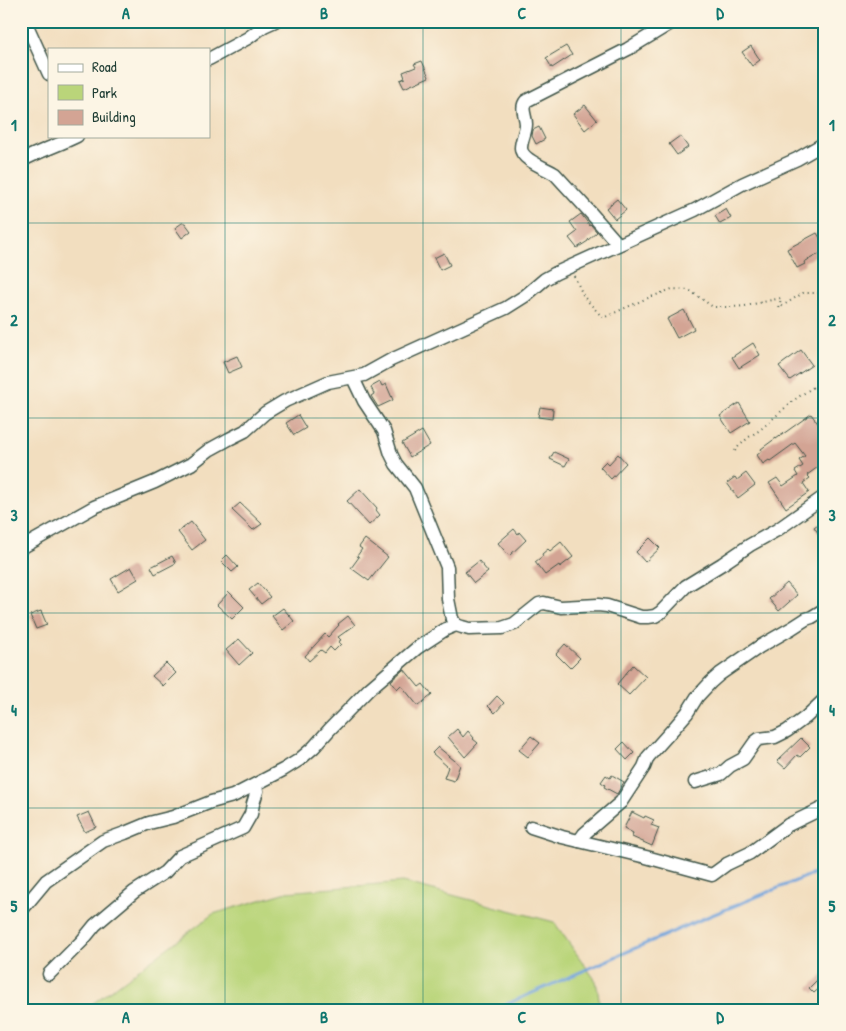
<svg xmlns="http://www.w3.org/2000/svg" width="846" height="1031" font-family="'Patrick Hand',sans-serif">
	<rect width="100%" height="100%" fill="#fcf5e5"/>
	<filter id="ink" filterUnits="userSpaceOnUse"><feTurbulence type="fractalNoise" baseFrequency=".02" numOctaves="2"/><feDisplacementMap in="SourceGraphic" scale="10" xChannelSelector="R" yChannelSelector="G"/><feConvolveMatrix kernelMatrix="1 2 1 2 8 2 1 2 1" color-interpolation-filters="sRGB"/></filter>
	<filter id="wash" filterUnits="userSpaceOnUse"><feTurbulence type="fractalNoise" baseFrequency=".0096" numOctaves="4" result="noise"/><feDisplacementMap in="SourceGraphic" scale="20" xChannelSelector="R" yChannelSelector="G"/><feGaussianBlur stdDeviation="1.12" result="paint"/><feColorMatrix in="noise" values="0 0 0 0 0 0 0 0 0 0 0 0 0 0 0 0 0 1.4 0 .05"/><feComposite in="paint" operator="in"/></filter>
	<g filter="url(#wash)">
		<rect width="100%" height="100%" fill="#f2debf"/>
		<path fill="#bad57a" stroke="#6c8957" d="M403,882l151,40 42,59 5,29h-517l129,-96 74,-22z"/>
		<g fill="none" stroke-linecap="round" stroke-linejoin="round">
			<path stroke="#70a3dc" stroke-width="3" d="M493,1010l214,-93 118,-48"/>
		</g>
		<g id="blocks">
			<g fill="#d3a494">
				<path d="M566,46l6,9 -20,13 -6,-10z"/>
				<path d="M751,46l9,14 -8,6 -10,-14z"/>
				<path d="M422,61l7,16 -25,11 -4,-8 5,-2 -2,-6 13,-5 -2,-3z"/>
				<path d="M585,105l12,15 -12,10 -12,-16z"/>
				<path d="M539,127l6,12 -9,5 -4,-8 1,-6z"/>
				<path d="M680,136l8,11 -11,8 -8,-11z"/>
				<path d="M617,199l9,11 -11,9 -9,-11z"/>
				<path d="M726,209l5,9 -11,6 -5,-8z"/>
				<path d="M581,214l9,12 1,-1 6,7 -9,8v1l-11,7 -8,-10 8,-6 -7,-10z"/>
				<path d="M182,223h3l6,8 -9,7 -7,-10z"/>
				<path d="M817,233l8,13v18l-6,-10 -15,8 1,2 -8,4 -10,-19z"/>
				<path d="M444,253l6,12 -10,5 -6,-12z"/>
				<path d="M684,310l10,19 -17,9 -10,-19z"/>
				<path d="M753,343l7,12 -21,13 -7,-11z"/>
				<path d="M801,350l11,15 -22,15 -11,-14z"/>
				<path d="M237,356l5,11 -14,6 -5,-11z"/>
				<path d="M380,382l2,4 4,-2 7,16 -15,7 -7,-11 3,-2 -3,-7z"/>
				<path d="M739,403l11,18 -19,12 -11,-17z"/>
				<path d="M540,407l13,2 -1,10 -14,-2z"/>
				<path d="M811,414l14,19v29l-18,13 3,3 -7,5 6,9 -23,16 -17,-25 8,-5 6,8 15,-10 -3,-5 8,-5 -4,-6 6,-4 -10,-13 -25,18 -1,-1 -6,4 -6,-9 5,-4 -1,-2 15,-11v1z"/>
				<path d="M298,415l8,13 -12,7 -8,-12z"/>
				<path d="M422,431l8,14 -20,12 -8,-14z"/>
				<path d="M554,452l15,7 -4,7 -15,-7z"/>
				<path d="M618,454l8,9 -15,16 -11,-12 6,-6 3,3z"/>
				<path d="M746,473l9,12 -17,13 -11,-15 8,-6 2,3z"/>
				<path d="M360,489l17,19 -1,2 4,5 -11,10 -22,-24z"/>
				<path d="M240,503l22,21 -9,6 -21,-20z"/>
				<path d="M825,519v24l-11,-16z"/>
				<path d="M191,522l14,18 -13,10 -14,-18z"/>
				<path d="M514,529l4,5 1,-2 7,8 -17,16 -11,-13z"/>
				<path d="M650,538l10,10 -15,14 -9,-10z"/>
				<path d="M365,539l23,18 -19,24 -18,-13 8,-11 -2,-1 5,-7 -3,-2z"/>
				<path d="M561,542l12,15 -13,10 -1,-2 -14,10 -10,-13 8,-6 -1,-2 6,-5 2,2z"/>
				<path d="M227,555l11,12 -6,5 -11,-11z"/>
				<path d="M172,556l4,7 -21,11 -4,-7z"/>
				<path d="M479,561l9,11 -14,11 -9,-11z"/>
				<path d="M131,567l7,12 -20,12 -7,-12z"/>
				<path d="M258,583l12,14 -9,7 -12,-14z"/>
				<path d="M787,583l10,12 -18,16 -10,-12z"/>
				<path d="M229,592l15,15 -12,12 -15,-14z"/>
				<path d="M283,608l11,13 -11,9 -11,-14z"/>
				<path d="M41,611l6,14 -11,4 -6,-14z"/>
				<path d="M348,616l7,9 -17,12 3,3 -3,2 3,2 -7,7 -4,-4 -5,6 -4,-3 -12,11 -4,-5 20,-22 3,3 11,-12 -1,-1z"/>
				<path d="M239,639l13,14 -13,12 -13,-15z"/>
				<path d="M565,644l15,14 -10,10 -14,-14z"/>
				<path d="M166,663l10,10 -13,13 -11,-10z"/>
				<path d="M633,665l13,12 -17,18 -12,-11z"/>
				<path d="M404,669l15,18 4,-3 9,11 -14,11 -17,-21 -4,4 -6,-8z"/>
				<path d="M497,696l7,7 -9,10 -7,-7z"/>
				<path d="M457,729l6,8 5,-6 6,7 -1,1 5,4 -13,14 -17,-20z"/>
				<path d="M531,736l9,7 -12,14 -9,-7z"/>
				<path d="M801,738l9,9 -10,10 -3,-2 -12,13 -8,-7z"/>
				<path d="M624,742l10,11 -7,7 -10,-11z"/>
				<path d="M438,747l22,18 -6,16 -10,-3 4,-11 -16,-14z"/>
				<path d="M606,775l4,3 2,-3 12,7 -7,12 -13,-7 1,-2 -4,-3z"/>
				<path d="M89,812l7,15 -11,5 -8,-15z"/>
				<path d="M632,812l12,6 1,-2 9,4 -3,5 8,3 -7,18 -20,-9 1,-4 -9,-5z"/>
				<path d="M825,972v11l-11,10 -5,-5z"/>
			</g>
		</g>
	</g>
	<g filter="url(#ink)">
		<use href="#blocks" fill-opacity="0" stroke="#3f5549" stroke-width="1"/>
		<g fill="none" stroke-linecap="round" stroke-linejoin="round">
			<g stroke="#3f5549" stroke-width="15">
				<g id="minor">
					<path d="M25,21l24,53"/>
					<path d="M209,59l39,-21 16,-12 11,-5"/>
					<path d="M21,161c18,-10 38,-16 56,-25"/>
					<path d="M618,244l-29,-33 -34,-37c-9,-6 -34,-14 -34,-26 0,-8 5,-16 5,-24 0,-8 -6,-16 0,-23l102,-52 46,-28"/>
					<path d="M353,378l11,23 20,30 7,23 5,10 19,24 32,79 1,32 4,20 4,6 6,2 7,2 33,-1 12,-4 25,-20 5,-1 17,4 37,-2 9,1 34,11h7l7,-1 6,-4 25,-26 36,-22 28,-19 27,-15 48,-34"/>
					<path d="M21,548l73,-41 61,-25 36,-18 18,-14 20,-11 16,-8 20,-18 20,-12 43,-19 36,-7 27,-15 115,-52 19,-12 20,-17 11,-6 139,-63 47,-26 55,-25 28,-16"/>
					<path d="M695,782l26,-8 9,-8 13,-7 12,-17 4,-3 16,-2 12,-6 19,-14 19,-18"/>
					<path d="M531,827l31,10 84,20 66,18 15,-11 23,-11 38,-28 37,-18"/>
					<path d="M579,841l5,-7 37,-32 23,-35 4,-10 26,-29 13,-15 10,-16 14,-15 9,-8 39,-27 33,-19 14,-9 6,-2 13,-8"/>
					<path d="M21,911l25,-30 57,-40 22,-8 24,-10 24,-6 38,-15 22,-6 50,-26 16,-10 15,-13 16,-18 39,-40 48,-41 29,-19 10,-4"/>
					<path d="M49,974l33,-33 13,-16 39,-33 31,-20 15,-16 63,-28 8,-14 2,-10 4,-13 -1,-6"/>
				</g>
			</g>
			<g stroke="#3f5549" stroke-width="2" stroke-dasharray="1 4" stroke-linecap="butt">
				<path d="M574,276l10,21 19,21 40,-18 29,-11 17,1 24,17h19l13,-1 36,-8 -2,10 24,-15h22"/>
				<path d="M735,451l3,-4 11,-10 11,-7 34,-30 31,-21"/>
			</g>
			<use href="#minor" stroke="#fff" stroke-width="12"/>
		</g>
	</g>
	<path fill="none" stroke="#0f766e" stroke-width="1" stroke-opacity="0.55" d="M225,21v989M423,21v989M621,21v989M21,223h804M21,418h804M21,613h804M21,808h804"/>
	<rect width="846" height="1031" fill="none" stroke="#fcf5e5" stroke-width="55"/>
	<rect x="48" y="48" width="162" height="90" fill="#fcf5e5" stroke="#a4ab9e"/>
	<rect x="58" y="64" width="25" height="8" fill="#ffffff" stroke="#a4ab9e"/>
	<text x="92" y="72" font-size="15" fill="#1f3d34">Road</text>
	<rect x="58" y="85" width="25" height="15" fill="#bad57a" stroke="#a4ab9e"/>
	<text x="92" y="98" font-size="15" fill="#1f3d34">Park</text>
	<rect x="58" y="110" width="25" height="15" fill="#d3a494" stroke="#a4ab9e"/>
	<text x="92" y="122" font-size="15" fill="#1f3d34">Building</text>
	<rect x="28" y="28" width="790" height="976" fill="none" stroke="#0f766e" stroke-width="2"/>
	<g font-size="16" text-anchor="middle" font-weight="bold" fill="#0f766e">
		<text x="126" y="19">A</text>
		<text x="324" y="19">B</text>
		<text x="522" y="19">C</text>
		<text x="720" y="19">D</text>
		<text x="14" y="131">1</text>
		<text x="832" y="131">1</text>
		<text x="14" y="326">2</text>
		<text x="832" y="326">2</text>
		<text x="14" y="521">3</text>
		<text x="832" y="521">3</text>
		<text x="14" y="716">4</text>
		<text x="832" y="716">4</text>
		<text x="14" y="912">5</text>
		<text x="832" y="912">5</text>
		<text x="126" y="1023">A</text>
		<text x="324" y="1023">B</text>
		<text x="522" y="1023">C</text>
		<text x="720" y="1023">D</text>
	</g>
</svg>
